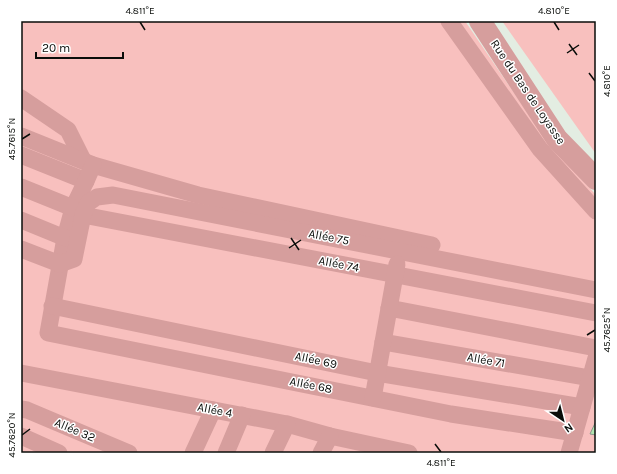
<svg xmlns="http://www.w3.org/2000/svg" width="617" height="474" font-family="Karla,sans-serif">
	<rect width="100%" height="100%" fill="#e3ede2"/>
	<g fill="#f8c0be">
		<path d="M21,21h444l84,123 47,51v258h-575z"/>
		<path d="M502,21h94v133z"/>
	</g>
	<path fill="#b2e6b1" stroke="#8b948b" d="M596,421v14l-6,-1z"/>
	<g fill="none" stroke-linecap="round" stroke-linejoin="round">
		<g stroke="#d69e9d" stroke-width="17">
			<path d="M449,21l91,128 56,62"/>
			<path d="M21,98l47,32 15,30"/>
			<path d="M21,136l72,29 105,30 234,50"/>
			<path d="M21,155l65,26"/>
			<path d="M93,165l-7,16 -13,27 -8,30 -17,95 403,81 124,19"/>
			<path d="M21,187l52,21"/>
			<path d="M83,215l513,98"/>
			<path d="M21,220l44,18"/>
			<path d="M21,249l39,15 14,-5 9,-44 5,-12 9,-6 16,-2 483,95"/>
			<path d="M52,306l325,67 205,34"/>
			<path d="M389,308l207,40"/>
			<path d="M383,342l207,36"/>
			<path d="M21,373l266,51 43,12 79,17"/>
			<path d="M373,398l24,-134"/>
			<path d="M21,409l6,1 102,43"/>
			<path d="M21,436l38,17"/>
			<path d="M193,453l20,-43"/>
			<path d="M226,453l16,-38"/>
			<path d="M273,453l14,-29"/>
			<path d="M321,453l9,-17"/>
			<path d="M569,453l27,-95"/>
		</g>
		<path stroke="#d69e9d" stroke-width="22" d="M480,21l77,118 39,40"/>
	</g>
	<path fill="none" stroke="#0a0d0a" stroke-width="1.5" d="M140,22l5,8M554,22l5,8M569,44l8,11M567,53l12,-8M589,73l6,8M22,139l8,-5M291,238l8,12M289,248l12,-8M587,335l8,-5M22,435l8,-6M435,444l6,8"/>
	<g text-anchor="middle" stroke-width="3" stroke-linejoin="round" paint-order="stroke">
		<g font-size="12" fill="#0a0d0a" stroke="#fff">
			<text transform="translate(528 92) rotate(56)" y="4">Rue du Bas de Loyasse</text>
			<text transform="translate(329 237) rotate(11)" y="4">Allée 75</text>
			<text transform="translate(339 264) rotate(11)" y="4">Allée 74</text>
			<text transform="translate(316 360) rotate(12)" y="4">Allée 69</text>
			<text transform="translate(486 360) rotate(10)" y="4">Allée 71</text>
			<text transform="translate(311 385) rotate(11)" y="4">Allée 68</text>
			<text transform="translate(215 410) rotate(11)" y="4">Allée 4</text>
			<text transform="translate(75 430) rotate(23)" y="4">Allée 32</text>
		</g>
	</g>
	<rect width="617" height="474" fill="none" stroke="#ffffff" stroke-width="44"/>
	<g transform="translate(563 420) rotate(145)" stroke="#ffffff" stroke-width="3" paint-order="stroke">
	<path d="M0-3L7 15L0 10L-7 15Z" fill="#0a0d0a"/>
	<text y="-6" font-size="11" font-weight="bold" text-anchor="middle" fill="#0a0d0a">N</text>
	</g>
	<path d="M36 52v6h87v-6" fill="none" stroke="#0a0d0a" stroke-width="2"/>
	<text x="42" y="52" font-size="12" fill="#0a0d0a" stroke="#ffffff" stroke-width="3" paint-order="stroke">20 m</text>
	<rect x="22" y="22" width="573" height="430" fill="none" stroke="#0a0d0a" stroke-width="1.5"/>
	<g font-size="10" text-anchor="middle" fill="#0a0d0a">
		<text x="140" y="14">4.811°E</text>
		<text x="554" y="14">4.810°E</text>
		<text transform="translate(606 81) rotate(-90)" y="4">4.810°E</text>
		<text transform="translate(11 139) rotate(-90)" y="4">45.7615°N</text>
		<text transform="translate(606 330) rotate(-90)" y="4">45.7625°N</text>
		<text transform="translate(11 435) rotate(-90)" y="4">45.7620°N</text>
		<text x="441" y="466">4.811°E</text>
	</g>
</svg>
